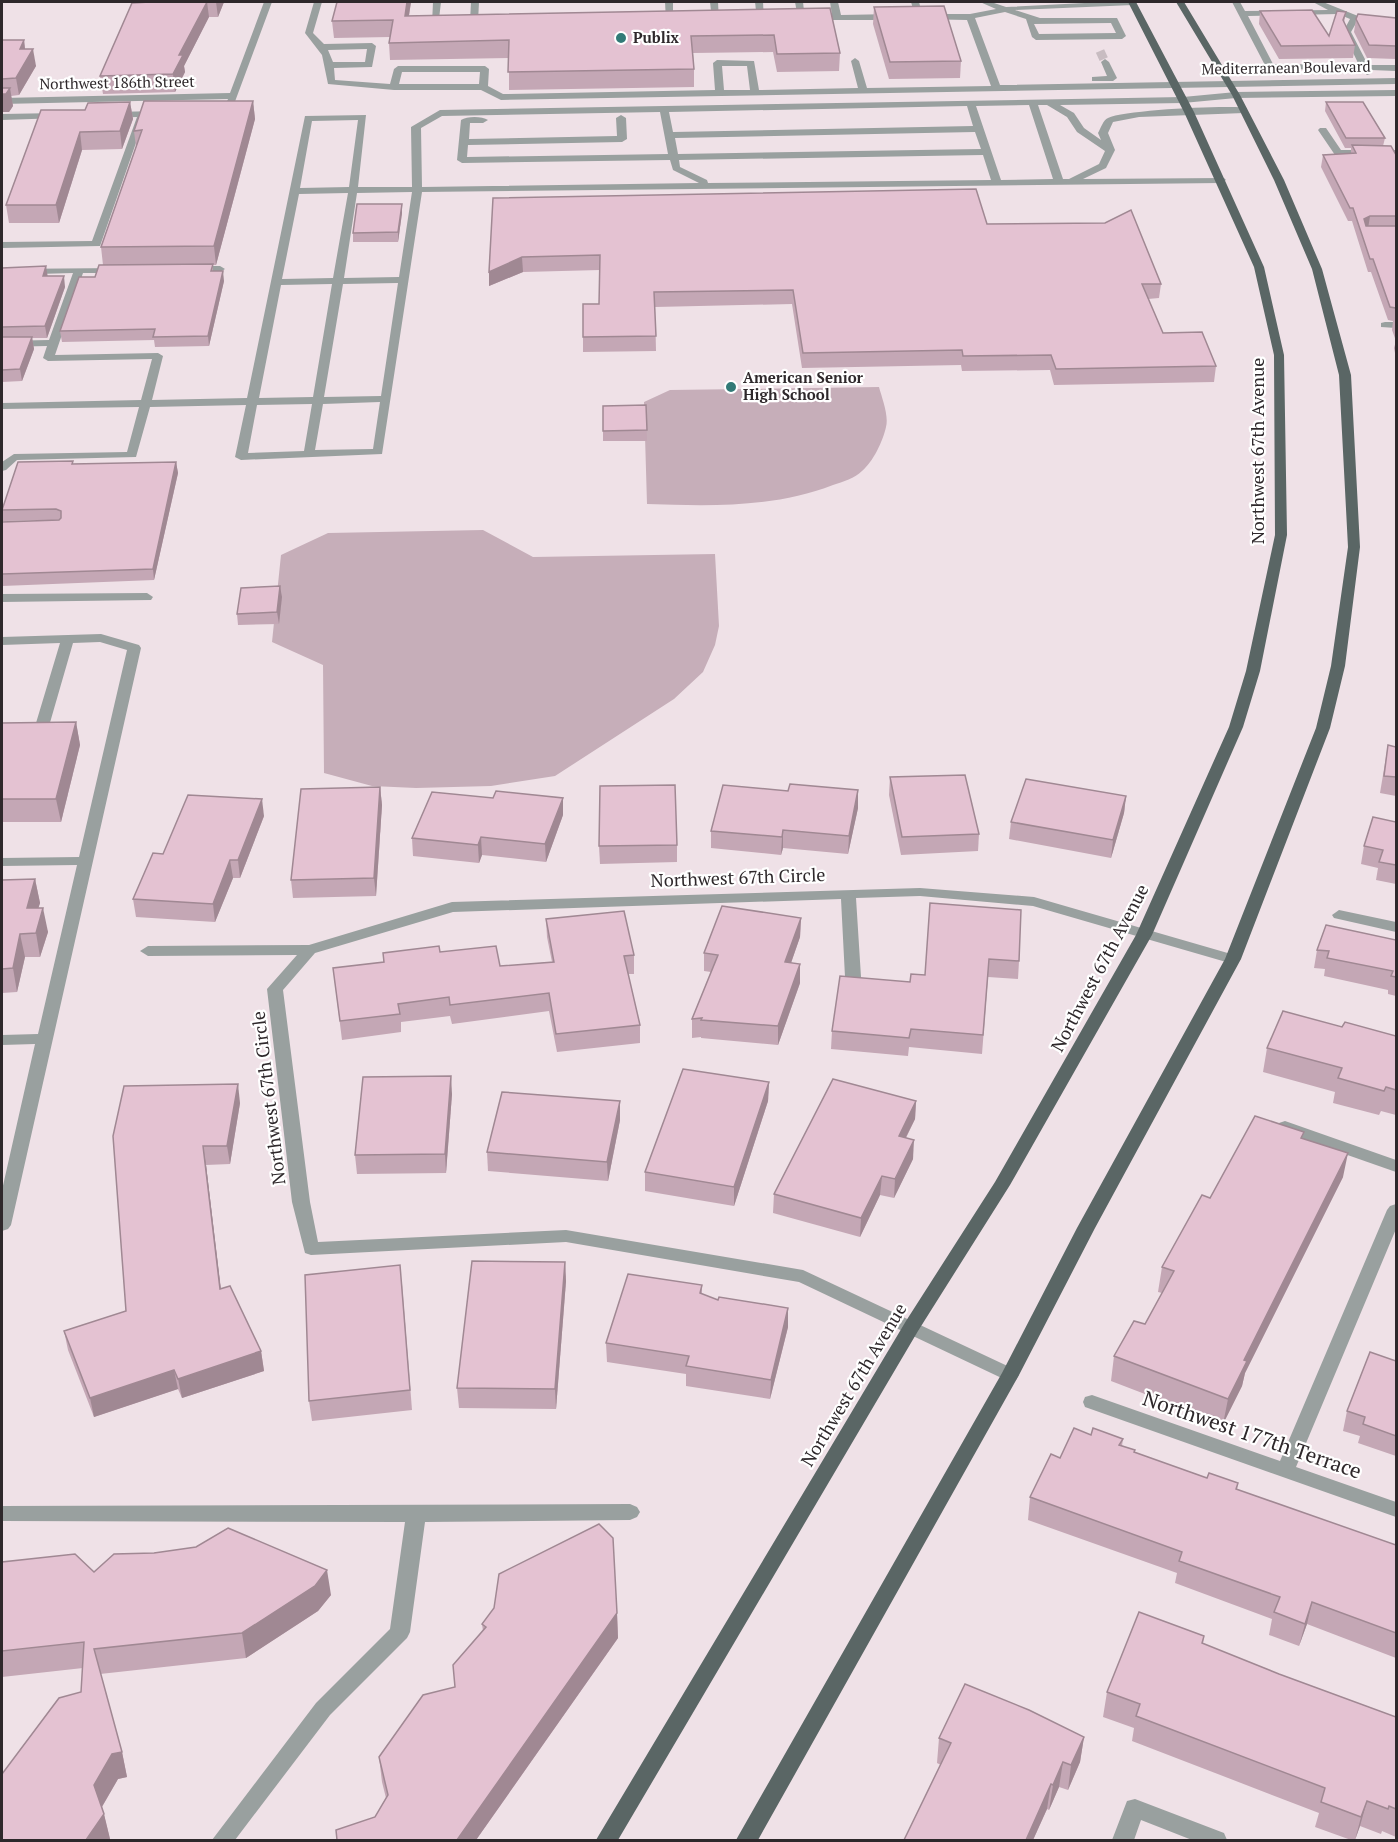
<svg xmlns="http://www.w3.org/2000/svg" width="1398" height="1842" font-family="'PT Serif',serif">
	<rect width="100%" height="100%" fill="#efe1e7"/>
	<g fill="#c6aeb9">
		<path d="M879,387c3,11 10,29 7,40 -3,14 -13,35 -24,44 -7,7 -19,11 -29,14 -59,23 -123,21 -186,19l-3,-102 26,-12z"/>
		<path d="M483,530l50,27 182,-3 4,72 -4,19 -12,27 -29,27 -119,77 -64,10 -75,2 -44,-2 -48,-13 -1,-108 -51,-23 9,-87 47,-22z"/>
	</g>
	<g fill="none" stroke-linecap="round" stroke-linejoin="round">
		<path stroke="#c8bcc1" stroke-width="9" stroke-dasharray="9 4.5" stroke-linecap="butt" d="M1100,51l5,11"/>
		<g fill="#99a09f" fill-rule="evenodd">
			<path d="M264,2h8l-42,113 -10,1 -5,-3 8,-3 5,-11 -226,5v-6l228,-5z"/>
			<path d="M314,2h8l-9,31 11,11 48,-1 4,3 -4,21 -38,1 1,12 55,4 4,-15 4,-3h87l4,3 -1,17 15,8 212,-4 -2,-27 4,-3 37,1 5,29 99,-2 -7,-27 4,-3 4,3 8,27 124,-2 -24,-66 -51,-1 -5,-17h8l4,15 4,-3h43l26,-5 -16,-7h11l15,5 98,-5 33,1 -4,2 -118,5 25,8h77l9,18 -4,3 -86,1 -4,-3 -6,-18 -21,-7 -30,6 25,67 396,-7v6l-895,16 -20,-10h-87l-66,-6 -6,-29 -17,-22zM1111,23l5,10 -77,1 -5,-10zM367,49l-2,13h-32l-5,-12zM722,66h25l3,24h-26zM402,72h78l-1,12h-80z"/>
			<path d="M433,2h8l-2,17 11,1v4h-18z"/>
			<path d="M471,2h8l-1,20 -4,3 -4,-3z"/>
			<path d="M665,2h8v20l-7,-2z"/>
			<path d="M710,2h8l1,19 -7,-2z"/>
			<path d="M755,2h8l1,19 -7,-2z"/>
			<path d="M795,2h8l2,18 -7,-2z"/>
			<path d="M830,2h8l3,13 53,-1 4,3 -4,3h-84l-1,-2 4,-3h19z"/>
			<path d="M1232,2h8l5,9 83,-1 -15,-8h10l35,14 1,2 -8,14 17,33h28v6l-25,-1 -1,4 -3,1 -5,-5 -95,-1zM1338,14l12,5 -7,13 16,33 -86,-1 -25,-48z"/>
			<path d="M1105,59l4,3 8,16 -4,3h-21v-4l15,-1 -6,-14z"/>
			<path d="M1396,90v6l-160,2 -53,5 -123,2 14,8 10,15 17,12 -3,-7c3,-5 5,-13 10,-15 17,-8 119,-13 139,-10v4l-3,1 -105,4 -26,5 -5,11 7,17 -9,18 -23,11 141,-1 2,2 -5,3 -799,9 -40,262 -141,6 -6,-3 11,-52 -96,2 -14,50 -119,3 -11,10 -4,1v-9l12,-8 113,-2 12,-45 -137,2v-6l139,-3 11,-41 -104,2 -5,-3 4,-12 -45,1v-6l47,-1 24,-67 -71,2v-6l120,-1 1,2 -5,3h-35l-28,82 103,-2 5,3 -11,44 95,-2 58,-282 61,-1 -8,72h54l-1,-60 29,-17 743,-13 53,-5zM1029,105l24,74 -52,1 -25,-74zM1038,105h9l20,12 10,15 28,19 -6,13 -30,15h-6zM967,106l6,20 -300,6 -4,-20zM660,112l8,42 -201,3 1,-12 154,-3 5,-3 -1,-21 -5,-3 -5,3 1,18 -148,3 1,-16h13l5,-3c-6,-4 -21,-4 -27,0l-4,40 5,3 208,-3 3,10 26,13 -277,4 -1,-59 21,-12zM358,120l-9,67 -49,1 12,-67zM975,132l6,17 -303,5 -3,-16zM983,155l8,25 -283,3 -1,-3 -27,-13 -1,-7zM412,192l-13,85 -55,1 13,-85zM348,193l-15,85 -51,1 17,-85zM398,283l-17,113 -57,1 19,-113zM332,284l-19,113 -54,1 22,-113zM380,402l-7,47 -58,1 8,-46zM312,404l-8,47 -56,2 9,-48z"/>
			<path d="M160,111l5,3 -2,2 -18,1 -45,129 -98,2v-6l90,-1 45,-124 -25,1 -5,-3 5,-3z"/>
			<path d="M58,113l5,3 -2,2 -59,2v-6z"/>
			<path d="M1320,128h6l15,22h55v6l-61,-1 -17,-25z"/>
			<path d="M193,266h27l5,3 -5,3 -31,-1 -1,-2z"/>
			<path d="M1385,322h11v6l-15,-1v-4z"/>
			<path d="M147,593l6,4 -2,3 -149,2v-8z"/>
			<path d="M101,634l38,11 2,3 -130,577 -3,4 -6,2v-41l33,-146 -33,1v-10l36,-1 39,-169 -75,1v-8l77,-1 48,-207 -27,-8 -27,1 -26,90 -7,4 -7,-4 27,-90 -58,2v-8z"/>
			<path d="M920,888l114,9 204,59 3,3 -8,5 -200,-58 -113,-10 -64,2 5,79 -8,5 -8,-5 -4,-78 -388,13 -138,41 -32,37 27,212 8,40 248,-12 237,40 213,100 3,5 -3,5 -6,2 -211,-100 -233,-40 -255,13 -6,-2 -13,-51 -25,-213 30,-34 -149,1 -8,-5 8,-5 161,-1 143,-43z"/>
			<path d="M1339,910l57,12v10l-62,-14 -2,-3z"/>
			<path d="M1285,1121l111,39v12l-117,-41 -2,-4 2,-4z"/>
			<path d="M1396,1204v25l-100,238 100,35v15l-311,-110 -2,-5 2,-5 7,-2 188,66 107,-251 3,-4z"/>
			<path d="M630,1504l7,3 3,5 -3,5 -7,3 -205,2 -15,110 -3,6 -77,77 -95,125h-23l104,-137 74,-74 15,-107 -403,-1v-15z"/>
			<path d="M1135,1799l89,34 3,7h-35l-51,-20 -7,20h-22l15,-39z"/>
		</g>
		<g fill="#5a6665" fill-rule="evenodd">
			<path d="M1128,2h8l58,110 70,155 20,88 3,180 -27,136 -17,56 -91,208 -142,250 -92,146 -300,509h-22l310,-519 89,-139 141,-247 93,-208 17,-56 29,-136 -1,-180 -20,-88 -70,-155z"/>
			<path d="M1176,2h8l56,93 44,85 38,89 29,106 9,172 -15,119 -15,62 -89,231 -146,269 -76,147 -261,465h-22l266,-467 75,-145 148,-269 91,-231 15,-62 17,-119 -9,-172 -27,-106 -38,-89 -42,-85z"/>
		</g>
	</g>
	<g fill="#c4a7b5">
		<path d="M150,2h74l-6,15h-9l-25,49 1,6 -10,20 -72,2 -3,-18z"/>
		<path d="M337,2h74l-2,14 421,-8 10,45 -1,18 -62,1 -4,-20 -80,1 1,16v18l-185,3v-32l-119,2 -1,-17 1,-6 -56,1 -2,-17z"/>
		<path d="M874,7l87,54 -1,17 -71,1 -16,-55z"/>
		<path d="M1260,11l69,25 17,-24 -2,11 11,22 -2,13 -74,1 -20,-35z"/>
		<path d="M1396,18v41l-29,-1 -13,-26 2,-13z"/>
		<path d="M2,40h22l1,9 11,17 -17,29 -8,1 2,10 -4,6h-7z"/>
		<path d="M253,101l2,18 -39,146h-3v6l11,10 -15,65 -54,1 -1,-7 -92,2 -2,-11 35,-54 8,-12 -2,-18 35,-100 -2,-16z"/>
		<path d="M130,102l3,17 -11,30 -40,1 -23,73h-50l-3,-18 79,-95z"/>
		<path d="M1326,102l59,36 -2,8 13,9v203l-2,-10 2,-7 -4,-11 1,-9 -5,-1 -17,-48h-3l-16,-51h-4l-27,-54 2,-12 28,-2v-5h-6l-20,-37z"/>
		<path d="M493,198l494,26 174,60 -2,14 -11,1 15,34 53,33 -2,16 -160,3 -4,-15 -88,1 -1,-6 -159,3 -10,-64 -137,3 1,44 -73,1v-48h16l1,-34 -77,2 -34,14v-14z"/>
		<path d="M402,204v9l-4,29h-45v-9z"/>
		<path d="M2,268l63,19 -18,51h-15l2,11 -12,32 -20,1z"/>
		<path d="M646,405l1,36h-44v-10z"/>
		<path d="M176,462l2,11 -24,107 -152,6v-64l56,-2 -55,1 -1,-13 72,-44z"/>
		<path d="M282,597l-3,27 -41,1 -1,-11z"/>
		<path d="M76,722l4,23 -19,77h-59v-99z"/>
		<path d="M1388,745l8,2v49l-16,-3z"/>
		<path d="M890,777l89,57 -1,17 -77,4 -12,-60z"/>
		<path d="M380,787l2,18 -6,91 -83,2 -2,-18z"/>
		<path d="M788,791l70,17 -10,46 -65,-6 -2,7 -70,-7v-17z"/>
		<path d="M1126,796l-2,17 -13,45 -102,-19 2,-17z"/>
		<path d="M563,815l-17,47 -64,-7 -3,8 -66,-7 -1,-18z"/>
		<path d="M264,816l-24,62h-7l-18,44 -79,-5 -3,-18 30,-45z"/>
		<path d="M1396,822v62l-20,-4 2,-12 -17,-4 3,-18z"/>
		<path d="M677,845v17l-77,2 -1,-18z"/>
		<path d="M35,879l5,24 -2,5 10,24 -8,25h-15l-8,35 -15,1v-113z"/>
		<path d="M930,903l89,58 -1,18 -30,-2 -6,77 -73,-7 -1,9 -77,-7 1,-18 78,-49 15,-7z"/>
		<path d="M801,918l-1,19 -9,26 9,20 -22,62 -77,-7v-1l-9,1v-19l19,-47 -7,-1v-18z"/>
		<path d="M546,919l88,36v19h-6l12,51v18l-83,9 -8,-41 -97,13 -2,-8 -49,6v10l-59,8 -9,-72 50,-6v-9l57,-1 60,14 52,-4 -5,-25z"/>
		<path d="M1396,940v56l-8,-2v-4l-64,-14 1,-7 -11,-1 3,-18z"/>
		<path d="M1342,1027l54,9v79l-15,-4 -2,4 -46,-12 2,-11 -72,-20 4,-24z"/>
		<path d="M769,1082l-1,19 -34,105 -89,-15v-19z"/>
		<path d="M452,1094l-6,79 -89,1 -2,-19z"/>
		<path d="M916,1101l-1,18 -9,19 7,21 -19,39 -14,-3 -20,42 -87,-24 1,-19z"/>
		<path d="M240,1103l-10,61 -24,1 15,124 40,62 3,20 -82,27 -4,-9 -84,28 -26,-67 -4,-19 62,-20 -13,-175z"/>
		<path d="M620,1120l-12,61 -120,-10 -1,-19z"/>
		<path d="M1303,1138l40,39 -98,196 -3,13 -19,38 -112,-43 3,-25 31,-32 17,-31 -4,-1 4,-25 48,-69z"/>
		<path d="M565,1262l1,19 -10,128 -97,-1 -2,-20z"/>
		<path d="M402,1284l10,126 -100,11 -3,-20z"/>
		<path d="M702,1285v9l86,33 -18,72 -84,-13v-12l-79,-12 -1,-19z"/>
		<path d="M1396,1361v95l-38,-13 2,-7 -17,-5 4,-20z"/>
		<path d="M1091,1435l32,4 -1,7 13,4 -1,3 73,25 31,5 -1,7 159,55v113l-89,-34 -8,22 -30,-11 3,-16 -97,-36 2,-10 -149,-53 2,-23 30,-39z"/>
		<path d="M2,1562l92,10 237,23 -13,16 -72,47 -146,16 22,78 5,25 -9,2 -16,28 8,32 -108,1 79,-148 2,-24 -81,9z"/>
		<path d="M617,1613l1,25 -142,202h-139l38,-23 11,-19 -4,-16 -3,-25 76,-70 28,-56 -1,-7z"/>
		<path d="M1204,1636l-1,8 76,30 117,43v120l-14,-6 -1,3 -21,-8 -5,14h-4l-36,-13 4,-14 -187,-72 2,-13 -31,-11 4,-25z"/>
		<path d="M1084,1737l-4,25 -12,28 -9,-3 -10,23 -2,-1 -14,31h-129l37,-75 -4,-2 2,-25z"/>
	</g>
	<g fill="#a08893">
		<path d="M207,2l2,15 -25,49 1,6 -10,20 -2,-18 6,-19z"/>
		<path d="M216,2h8l-6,15z"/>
		<path d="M407,2h4l-5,31 -1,-17z"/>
		<path d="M24,40l2,18 -6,-9z"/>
		<path d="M33,49l3,17 -17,29 -3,-17z"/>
		<path d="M10,88l3,18 -4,6h-7v-18z"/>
		<path d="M253,101l2,18 -39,146 -2,-19z"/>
		<path d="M130,102l3,17 -11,30 -2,-18z"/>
		<path d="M80,132l2,18 -23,73 -3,-18z"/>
		<path d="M402,204v9l-4,29v-10z"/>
		<path d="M1370,216l-2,13 -6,3 2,-13z"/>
		<path d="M522,257l1,15 -34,14v-14z"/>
		<path d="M46,266l2,12 -5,-2z"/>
		<path d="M223,271l1,10 -15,65 -1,-10z"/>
		<path d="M64,276l1,11 -18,51 -2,-12z"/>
		<path d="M32,337l2,12 -12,32 -2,-12z"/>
		<path d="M176,462l2,11 -24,107 -1,-11z"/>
		<path d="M280,586l2,11 -3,27 -2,-12z"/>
		<path d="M76,722l4,23 -19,77 -5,-23z"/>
		<path d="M380,787l2,18 -6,91 -2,-18z"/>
		<path d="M858,790v18l-10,46 1,-18z"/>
		<path d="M1126,796l-2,17 -13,45 2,-18z"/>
		<path d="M563,798v17l-17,47 -1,-18z"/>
		<path d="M262,799l2,17 -24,62 -2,-18z"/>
		<path d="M783,830v18l-2,7 1,-18z"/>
		<path d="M481,837l1,18 -3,8 -1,-18z"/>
		<path d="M230,860l3,18 -18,44 -2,-18z"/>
		<path d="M35,879l5,24 -9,29 -4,-24z"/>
		<path d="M43,908l5,24 -8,25 -4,-24z"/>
		<path d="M801,918l-1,19 -15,43v-18z"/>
		<path d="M20,934l5,23 -8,35 -4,-24z"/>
		<path d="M800,964v19l-22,62v-19z"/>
		<path d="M451,1076l1,18 -6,79 -1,-19z"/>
		<path d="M769,1082l-1,19 -34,105v-19z"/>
		<path d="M238,1084l2,19 -10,61 -3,-18z"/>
		<path d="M620,1101v19l-12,61 -1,-19z"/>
		<path d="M916,1101l-1,18 -18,36 2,-19z"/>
		<path d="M914,1140l-1,19 -19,39 1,-19z"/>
		<path d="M203,1146l3,19 17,143 -3,-19z"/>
		<path d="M1348,1153l-5,24 -98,196 -3,13 -19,38 5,-25 16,-39z"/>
		<path d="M882,1176l-2,19 -20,42 1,-19z"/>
		<path d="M565,1262l1,19 -10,128 -1,-20z"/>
		<path d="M788,1308v19l-18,72 1,-19z"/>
		<path d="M261,1351l3,20 -82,27 -4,-19z"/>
		<path d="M174,1370l4,19 -84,28 -4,-19z"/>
		<path d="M327,1570l4,25 -13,16 -72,47 -4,-25z"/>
		<path d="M1312,1602l-5,22 -8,22 6,-22z"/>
		<path d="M617,1613l1,25 -142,202h-19z"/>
		<path d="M1084,1737l-4,25 -12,28 3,-25z"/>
		<path d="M122,1752l5,25 -9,2 -18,31 -6,-25 18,-31z"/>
		<path d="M1063,1762l-4,25 -10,23 4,-25z"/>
		<path d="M1051,1784l-4,25 -14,31h-7z"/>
		<path d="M1367,1801l-7,25 -5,14 6,-23z"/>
		<path d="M104,1814l6,25 -1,1h-23z"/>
	</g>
	<g fill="#e4c2d2" stroke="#a08893" stroke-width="1.5">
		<path d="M150,2h57l-28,53h4l-10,19 -73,2 32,-73z"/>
		<path d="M337,2h70l-2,14 425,-8 10,45 -63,1 -3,-19 -83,1 3,33 -186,3 1,-32 -120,3 4,-23 -61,1z"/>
		<path d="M944,6l17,55 -71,1 -16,-55z"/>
		<path d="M1312,10l17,26 8,-25 9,1 -3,8 12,25 -74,1 -21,-35z"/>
		<path d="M1358,14l38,4v28l-27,-1 -13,-26z"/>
		<path d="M2,40h22l-4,9h13l-17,29 -14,1z"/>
		<path d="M2,88h8l-4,6h-4z"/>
		<path d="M144,101h109l-39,145 -113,1 41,-117 -8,1z"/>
		<path d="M130,102l-10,29 -40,1 -24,73h-50l35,-95h44l3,-7z"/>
		<path d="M1326,102h37l22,36h-39z"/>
		<path d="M1352,145l39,1 5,9v61h-26l-6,3 2,7h30v82l-6,-1 -17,-48h-3l-17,-51h-3l-27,-53 33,-2z"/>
		<path d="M976,189l11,35 118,-1 26,-13 30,74h-19l21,49 39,-1 14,34 -160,3 -5,-14 -88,1 -1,-6 -159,3 -10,-63 -139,2 2,44 -73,1v-33h16l1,-49 -78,2 -33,15 4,-74z"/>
		<path d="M357,204h45l-4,28 -45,1z"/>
		<path d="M213,264l-2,7h12l-15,65 -55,1 2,-8 -95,2 19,-54h16l4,-12z"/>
		<path d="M46,266l-3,10h21l-19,50 -43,1v-59z"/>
		<path d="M2,337h30l-12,32 -18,1z"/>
		<path d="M646,405l1,25 -44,1v-25z"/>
		<path d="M73,461l-1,3 104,-2 -23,107 -151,5v-52l57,-2 2,-2v-7l-5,-2 -54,1 16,-48z"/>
		<path d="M280,586l-3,26 -40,2 4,-26z"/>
		<path d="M76,722l-20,77h-54v-76z"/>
		<path d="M1388,745l8,2v30l-12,-1z"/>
		<path d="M965,775l14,59 -77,3 -12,-60z"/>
		<path d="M1026,779l100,17 -13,44 -102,-18z"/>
		<path d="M790,784l68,6 -9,46 -66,-6 -1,7 -71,-6 12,-46 65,6z"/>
		<path d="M675,785l2,60 -78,1 1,-60z"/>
		<path d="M380,787l-6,91 -83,2 10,-91z"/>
		<path d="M496,791l67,7 -18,46 -64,-7 -3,8 -66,-7 20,-46 61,6z"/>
		<path d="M188,795l74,4 -24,61h-8l-17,44 -80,-5 20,-46 10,1z"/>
		<path d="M1373,817l23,5v43l-17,-3 4,-12 -19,-4z"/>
		<path d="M35,879l-8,29h16l-7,25 -16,1 -7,34 -11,1v-89z"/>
		<path d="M930,903l91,7 -2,51 -30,-2 -6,76 -72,-6 -2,9 -77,-7 8,-55 70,6 1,-8 14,1z"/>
		<path d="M722,906l79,12 -16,44 15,2 -22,62 -77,-6 1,-2 -10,1 26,-64 -14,-2z"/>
		<path d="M624,911l10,44 -10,1 16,69 -84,9 -7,-41 -99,12 -1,-8 -51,7 2,10 -60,7 -7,-53 51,-6 -1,-9 56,-7 1,6 56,-6 4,20 54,-4 -8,-43z"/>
		<path d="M1326,925l70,15v37l-5,-1 2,-5 -66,-13 2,-7 -12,-1z"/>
		<path d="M1283,1011l59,16 3,-5 51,14v54l-10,-3 -2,4 -46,-13 4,-10 -75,-20z"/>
		<path d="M683,1069l86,13 -35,105 -89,-15z"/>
		<path d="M451,1076l-6,78 -90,1 8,-78z"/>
		<path d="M833,1079l83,22 -17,35 15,4 -19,39 -13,-3 -21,42 -87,-24z"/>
		<path d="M238,1084l-11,62h-24l17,143 10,-3 31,65 -83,28 -4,-9 -84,28 -26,-67 62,-20 -13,-175 11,-50z"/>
		<path d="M502,1092l118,9 -13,61 -120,-10z"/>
		<path d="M1255,1116l49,16 -3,6 47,15 -104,207 3,1 -19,38 -114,-43 20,-35 11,3 29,-53 -12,-4 40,-72 8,3z"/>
		<path d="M472,1261l93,1 -10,127 -98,-1z"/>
		<path d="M400,1265l10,125 -101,11 -4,-126z"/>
		<path d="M628,1274l74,11 -2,8 18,7 1,-3 69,11 -17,72 -85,-14 3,-10 -83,-13z"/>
		<path d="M1370,1352l26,9v75l-33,-12 2,-7 -18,-6z"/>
		<path d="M1074,1428l17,7 2,-7 30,11 -4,6 16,5 -1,2 73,26 2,-5 29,10 -2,6 160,56v88l-84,-31 -7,22 -31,-12 6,-15 -101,-36 3,-9 -152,-55 21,-43 9,4z"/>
		<path d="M599,1524l14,14 4,75 -160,227h-120l-1,-10 39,-13 13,-22 -9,-38 44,-62 32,-8 -2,-22 33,-38 -4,-3 12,-16 5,-34z"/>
		<path d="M228,1528l99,42 -12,16 -73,47 -148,16 28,103 -10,2 -18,31 10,29 -18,26h-84v-66l57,-76 22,-6 3,-50 -82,9v-89l73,-8 19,18 20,-18 40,-1 42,-6z"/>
		<path d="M1139,1612l65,24 -2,7 77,31 117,43v92l-7,-3 -1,3 -21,-8 -6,16 -40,-15 4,-14 -189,-72 4,-12 -33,-12z"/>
		<path d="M965,1684l64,26 55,27 -13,28 -8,-3 -10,23 -2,-1 -25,56h-122l47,-97 -12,-5z"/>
	</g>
	<g fill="#327a77" stroke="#fff" stroke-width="2">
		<circle cx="621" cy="38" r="6"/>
		<circle cx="731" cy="387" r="6"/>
	</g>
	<g text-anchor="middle" stroke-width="4.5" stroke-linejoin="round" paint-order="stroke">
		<g font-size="15" font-weight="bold" fill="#2e282b" stroke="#fff" text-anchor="start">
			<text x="633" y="43">Publix</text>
			<text x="743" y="383">American Senior<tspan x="743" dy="17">High School</tspan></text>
		</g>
		<g font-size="15" fill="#2e282b" stroke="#fff">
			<text transform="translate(1286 68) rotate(-1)" y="5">Mediterranean Boulevard</text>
			<text transform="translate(117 83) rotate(-1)" y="5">Northwest 186th Street</text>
		</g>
		<g font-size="18" fill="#2e282b" stroke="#fff">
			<text transform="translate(1258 451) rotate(-90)" y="6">Northwest 67th Avenue</text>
			<text transform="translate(738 878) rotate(-2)" y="6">Northwest 67th Circle</text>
			<text transform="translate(1100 968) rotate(-62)" y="6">Northwest 67th Avenue</text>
			<text transform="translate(269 1098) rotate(-97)" y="6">Northwest 67th Circle</text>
			<text transform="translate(854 1385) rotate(-59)" y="6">Northwest 67th Avenue</text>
		</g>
		<g font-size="21" fill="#2e282b" stroke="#fff">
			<text transform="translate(1252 1435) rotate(19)" y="7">Northwest 177th Terrace</text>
		</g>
	</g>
	<rect width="1398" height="1842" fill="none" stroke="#2e282b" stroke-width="6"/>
</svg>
